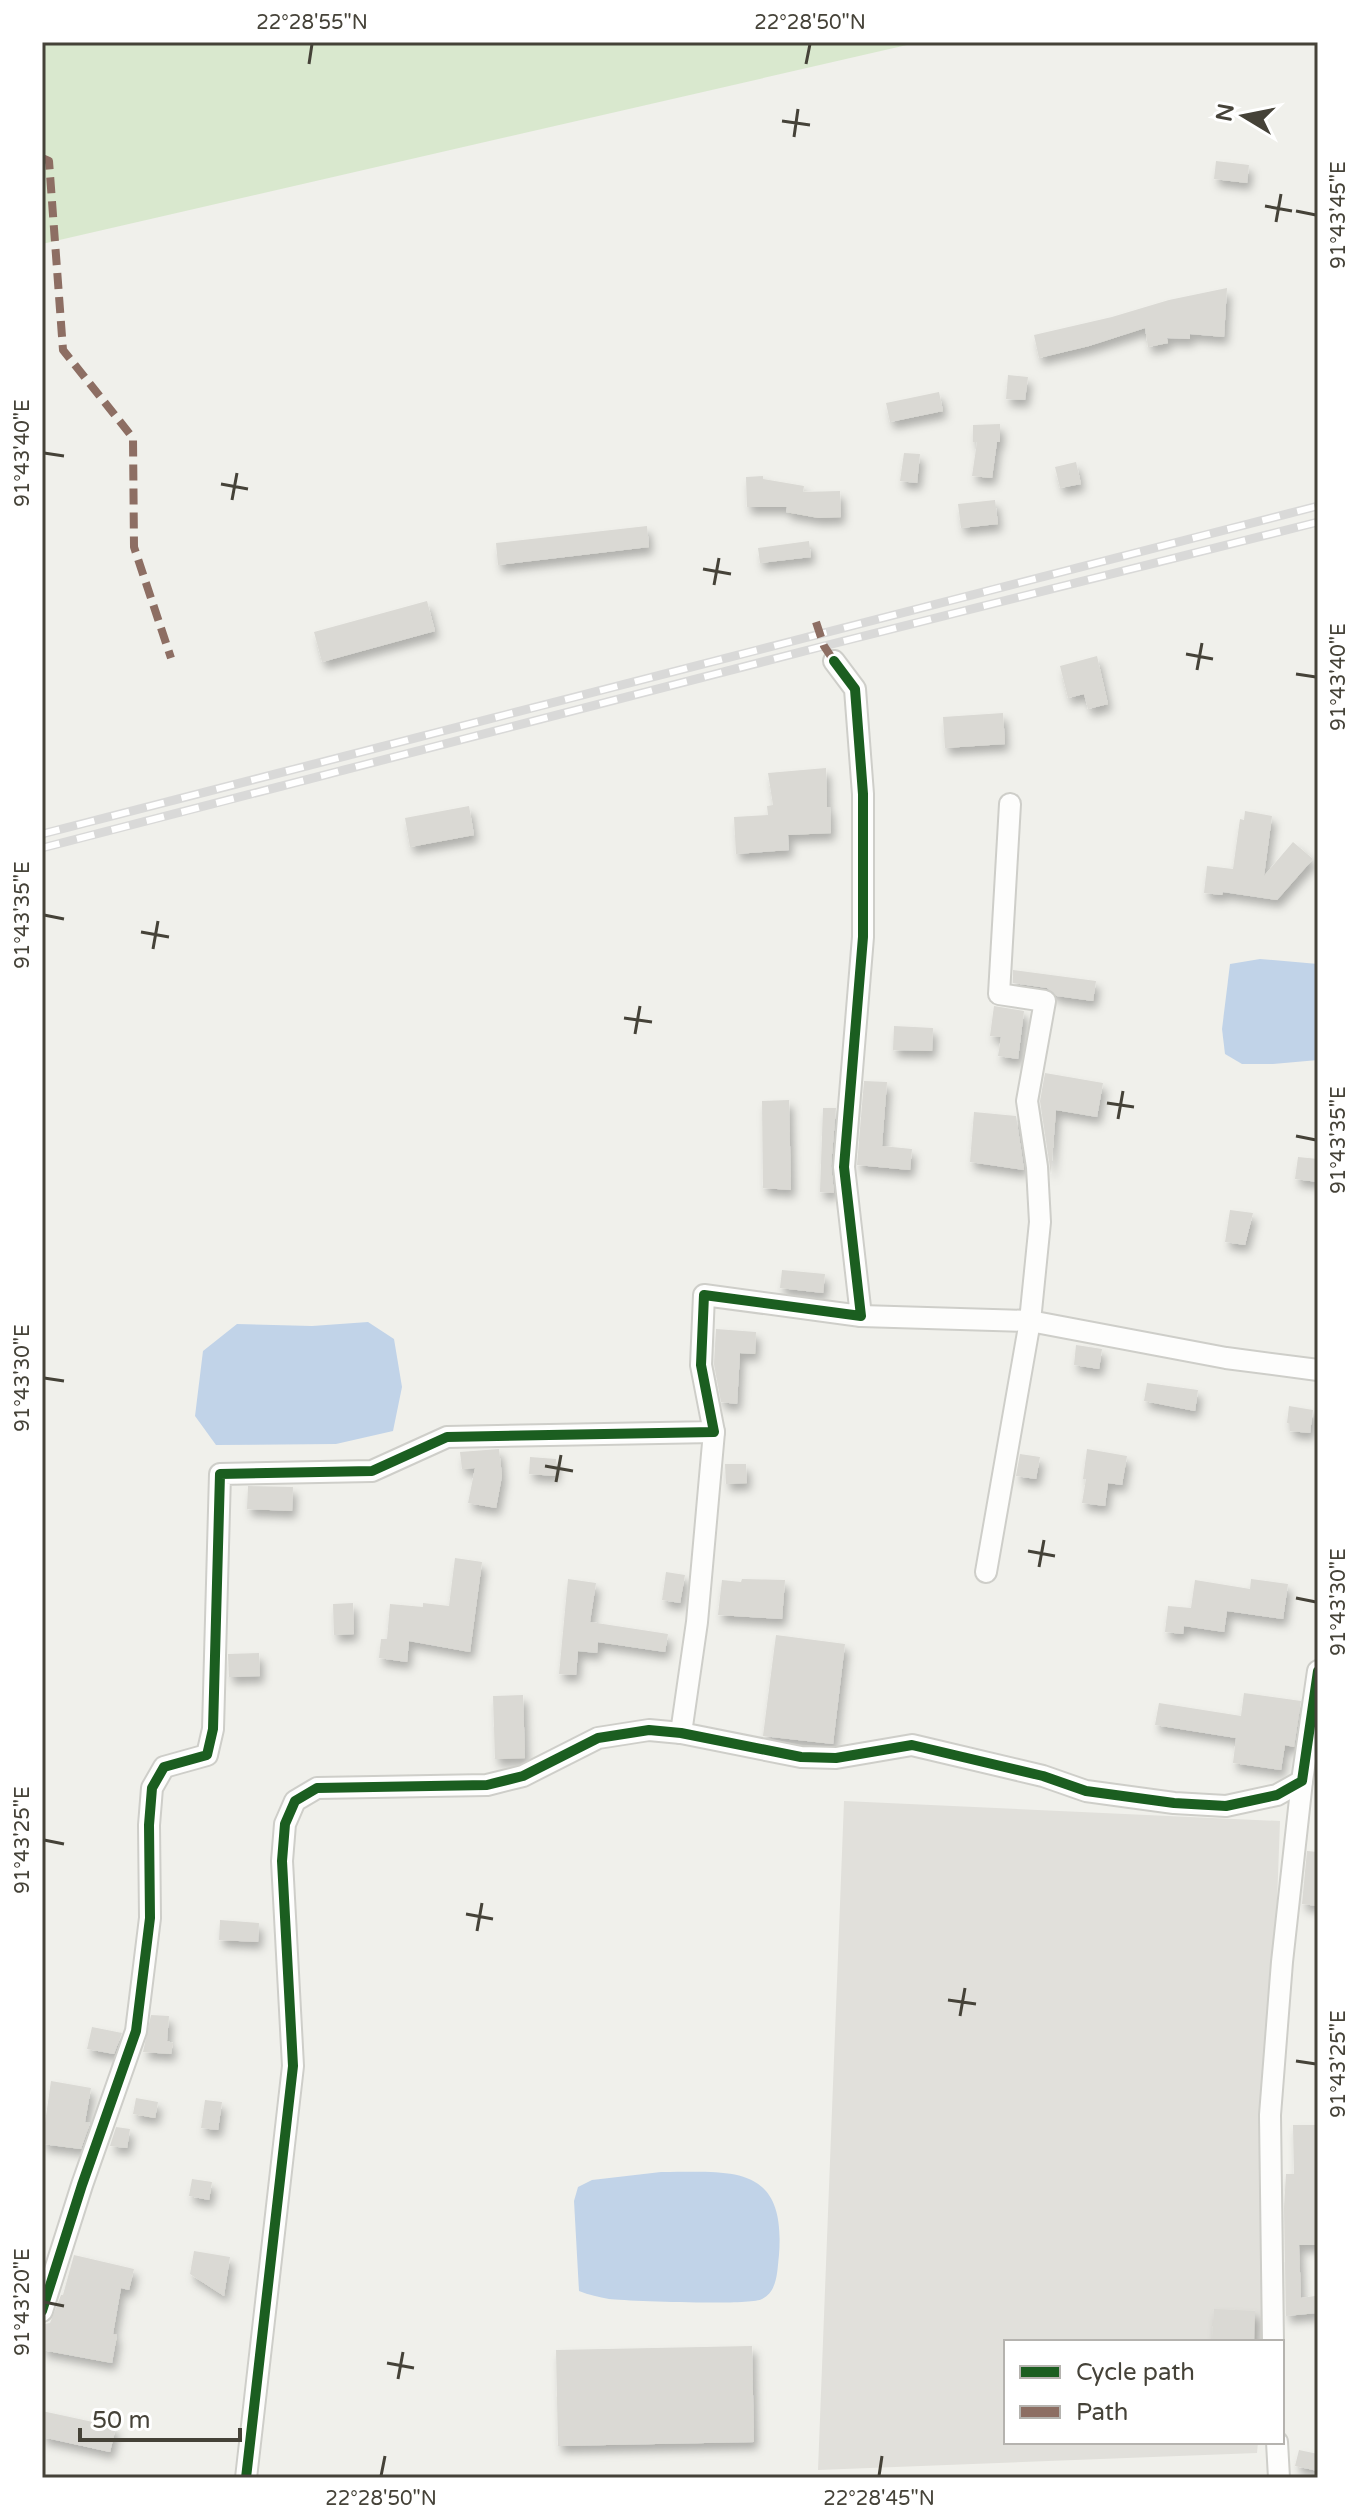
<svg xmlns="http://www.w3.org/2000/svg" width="1360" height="2520" font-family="'Varela Round',sans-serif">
	<defs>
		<filter id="shadow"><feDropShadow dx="4" dy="7" stdDeviation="4" flood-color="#0004"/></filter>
	</defs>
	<rect width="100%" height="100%" fill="#f0f0eb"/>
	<path fill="#e1e0db" d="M844,1801l436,20 -19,521h-255v100h252l-1,11 -439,17z"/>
	<path fill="#d9e8ce" d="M42,42h878l-878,202z"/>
	<g fill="#c1d3e8">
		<path d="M1260,959l58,5v96l-45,4h-31l-17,-10 -3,-25 8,-65z"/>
		<path d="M368,1322l26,17 8,48 -9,44 -57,13 -120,1 -21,-29 8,-65 34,-27 75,2z"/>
		<path d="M661,2172c71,0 125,-9 118,83 -2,16 -1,36 -17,44 -11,7 -134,2 -153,0 -10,-2 -20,-4 -30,-8l-5,-90 4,-14 14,-7z"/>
	</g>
	<g fill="#dad9d4" filter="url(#shadow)">
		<path d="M1216,161l33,4 -2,18 -33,-4z"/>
		<path d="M1227,288l-3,49 -34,-3v5l-23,-1 1,5 -20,4 -3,-19 -56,18 -50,12 -5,-23 78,-18 57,-17z"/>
		<path d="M1008,375l20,2 -3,23 -19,-1z"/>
		<path d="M939,392l4,19 -53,11 -4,-19z"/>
		<path d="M1000,424v18h-3l-5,36 -20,-2 5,-34h-4v-17z"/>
		<path d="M904,453l16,1 -3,29 -17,-2z"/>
		<path d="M1076,462l5,22 -21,4 -5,-21z"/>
		<path d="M763,476v3l41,7 -1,6 37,-1 1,26 -22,1 -33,-6 1,-5h-40l-1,-30z"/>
		<path d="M995,500l3,24 -37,4 -3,-24z"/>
		<path d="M647,526l2,21 -151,18 -2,-22z"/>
		<path d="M809,541l2,16 -51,6 -2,-15z"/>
		<path d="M427,601l8,30 -113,31 -8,-30z"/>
		<path d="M1097,656l11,48 -20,5 -4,-15 -16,4 -8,-32z"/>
		<path d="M1003,713l2,31 -60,4 -2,-31z"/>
		<path d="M826,768l1,39h3l1,26 -43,2 1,15 -53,4 -2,-37 34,-2 -1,-9 6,-1 -5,-32z"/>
		<path d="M469,806l5,29 -64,12 -5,-29z"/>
		<path d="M1245,811l27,5 -8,60 29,-34 20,17 -36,41 -54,-8 -1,3 -18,-2 3,-27 26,3 7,-50 4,1z"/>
		<path d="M1013,970l83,11 -3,20 -36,-5 -10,-8 -34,-5z"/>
		<path d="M994,1006l30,5 -6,48 -20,-3 3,-19 -11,-1z"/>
		<path d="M894,1026l39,2 -1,23 -39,-1z"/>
		<path d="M1045,1073l58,10 -6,34 -41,-7 -5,64 -11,-73z"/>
		<path d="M864,1081l23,1 -5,64 30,3 -2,21 -53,-5z"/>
		<path d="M789,1100l2,90 -28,-2 -1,-87z"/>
		<path d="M823,1108h13l-5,58 3,27 -14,-1z"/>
		<path d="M974,1112l42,4 8,54 -54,-8z"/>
		<path d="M1298,1157l20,2v23l-23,-3z"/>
		<path d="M1230,1210l23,3 -8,32 -20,-3z"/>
		<path d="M782,1270l43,4 -2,19 -43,-5z"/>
		<path d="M716,1329l40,3 -1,22 -15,-1 -3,51 -16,-2 -7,-38z"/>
		<path d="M1076,1345l26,4 -3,20 -25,-4z"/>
		<path d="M1147,1383l51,7 -3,21 -51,-10z"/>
		<path d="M1289,1406l24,4 -3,23 -20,-2v-7l-3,-1z"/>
		<path d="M499,1449l3,27 -6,32 -28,-5 7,-35 -13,1 -2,-17z"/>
		<path d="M1087,1449l40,7 -5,29 -14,-2 -3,23 -23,-3 4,-24h-3z"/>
		<path d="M1020,1454l20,3 -4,22 -20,-3z"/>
		<path d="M530,1457l26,2 -1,17 -26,-2z"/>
		<path d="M725,1464h21l1,19 -21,1z"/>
		<path d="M248,1486l45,1 -1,24 -45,-2z"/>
		<path d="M455,1558l27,4 -12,90 -61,-11 -2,21 -28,-4 2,-19h6l3,-35 33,3v-4l26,3z"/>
		<path d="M666,1572l19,3 -5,28 -18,-3z"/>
		<path d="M568,1579l28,4 -6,39 78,12 -3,18 -67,-10 -1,11 -19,-2 -2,24 -17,-1z"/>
		<path d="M742,1579l43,1 -3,39 -64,-4 4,-35 19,2z"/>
		<path d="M1251,1579l37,5 -5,35 -56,-8 -3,21 -40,-6 -1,8 -18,-2 3,-26 23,2 4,-28 55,9z"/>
		<path d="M353,1603l1,31 -20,1 -1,-31z"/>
		<path d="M776,1635l69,9 -12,100 -70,-8z"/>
		<path d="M259,1653l1,23 -31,1 -1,-23z"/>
		<path d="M1244,1693l57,8 -7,46 -9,-2 -4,25 -48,-7 3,-25 -81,-13 4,-22 82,13z"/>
		<path d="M523,1695l2,63 -30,1 -2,-63z"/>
		<path d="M1307,1851l11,1v54l-16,-2z"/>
		<path d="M220,1920l39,3 -1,19 -39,-2z"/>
		<path d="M151,2015l18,1 -2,25 6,2 -2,11 -28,-2z"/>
		<path d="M92,2027l30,6 -8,21 -27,-5z"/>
		<path d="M51,2081l40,7 -6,34 5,1 -9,26 -39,-5z"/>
		<path d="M136,2098l22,4 -3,16 -22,-4z"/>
		<path d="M205,2100l17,2 -4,28 -17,-2z"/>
		<path d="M1293,2125h25v120h-19l2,53 14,-2 2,17 -31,3 -2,-108 2,-34h8z"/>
		<path d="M116,2127l14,2 -3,19 -17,-2z"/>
		<path d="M192,2179l20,3 -3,18 -20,-4z"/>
		<path d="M194,2251l36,6 -6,39 -34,-22z"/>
		<path d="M74,2255l60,14 -5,21 -8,-2 -8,46 4,1 -5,28 -70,-13 2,-26 6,-1 11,-28h2z"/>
		<path d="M1214,2309l41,2 -1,31h-42z"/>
		<path d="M752,2346l2,96 -196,4 -2,-96z"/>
		<path d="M42,2411l74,16 -6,25 -68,-15z"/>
		<path d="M1299,2450l19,4v17l-23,-5z"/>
	</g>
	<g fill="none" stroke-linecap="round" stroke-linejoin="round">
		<g stroke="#cecec9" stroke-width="24">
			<g id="minor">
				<path d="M861,1316l169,5 10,-99 -3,-55 -10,-66 18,-100 -46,-7 11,-190"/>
				<path d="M986,1572l44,-251 196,37 92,12"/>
				<path d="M681,1733l16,-111 17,-190"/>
				<path d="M42,2311l40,-126 54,-154 14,-113 -1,-93 3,-37 12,-21 43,-12 6,-26 7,-255 152,-3 75,-34 267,-5 -13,-67 3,-70 157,21 -17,-149 19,-230v-143l-8,-105 -21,-28"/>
				<path d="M1273,2342l-3,-227 12,-153 20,-181"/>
				<path d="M1277,2442l2,36"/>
				<path d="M246,2478l47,-412 -11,-205 3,-37 10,-23 22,-13 170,-3 36,-9 75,-38 51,-8 32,3 120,24 35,1 76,-13 131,31 43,15 88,12 52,3 51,-11 25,-14 16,-110"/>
			</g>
		</g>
		<use href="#minor" stroke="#fdfdfc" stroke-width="20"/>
		<g stroke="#d9d9d8" stroke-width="9">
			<g id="rail">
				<path d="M42,834l1276,-328"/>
				<path d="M42,848l782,-202 494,-124"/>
			</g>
		</g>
		<use href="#rail" stroke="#fff" stroke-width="6" stroke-dasharray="18" stroke-linecap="butt"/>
		<g stroke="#8d6e63" stroke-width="8" stroke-dasharray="16 8" stroke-linecap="butt">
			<path d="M42,158l7,3 14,189 70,88 1,109 37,111"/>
			<path d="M816,622l8,24 10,15"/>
		</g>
		<g stroke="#fff" stroke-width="15">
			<g id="cycleway">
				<path d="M42,2311l40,-126 54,-154 14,-113 -1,-93 3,-37 12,-21 43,-12 6,-26 7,-255 152,-3 75,-34 267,-5 -13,-67 3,-70 157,21 -17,-149 19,-230v-143l-8,-105 -21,-28"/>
				<path d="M246,2478l47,-412 -11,-205 3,-37 10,-23 22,-13 170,-3 36,-9 75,-38 51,-8 32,3 120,24 35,1 76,-13 131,31 43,15 88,12 52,3 51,-11 25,-14 16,-110"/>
			</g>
		</g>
		<use href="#cycleway" stroke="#1b5e20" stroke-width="10"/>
	</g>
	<path fill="none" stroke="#454238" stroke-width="3" d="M309,64l3,-20M806,64l4,-20M782,121l28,4M794,137l4,-28M1265,206l27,5M1296,211l20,4M1276,222l5,-28M44,453l20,3M221,484l27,5M232,500l5,-27M703,569l28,5M714,585l5,-27M1186,654l27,5M1197,670l5,-27M1296,674l20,3M44,915l20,4M141,932l28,5M153,949l5,-28M624,1018l28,4M635,1034l5,-28M1107,1103l27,4M1118,1119l5,-28M1296,1136l20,4M44,1378l20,3M545,1466l28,5M556,1482l5,-27M1028,1551l27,5M1039,1567l5,-27M1296,1598l20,4M44,1840l20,4M466,1914l27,5M477,1931l5,-28M948,2000l28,4M960,2016l5,-28M1296,2061l20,3M44,2302l20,4M387,2363l27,5M398,2379l5,-27M381,2476l4,-20M879,2476l3,-20"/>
	<rect width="1360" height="2520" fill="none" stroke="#ffffff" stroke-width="88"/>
	<rect x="1004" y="2340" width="280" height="104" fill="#ffffff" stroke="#b5b3af" stroke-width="2"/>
	<rect x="1020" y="2366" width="40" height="12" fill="#1b5e20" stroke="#b5b3af" stroke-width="2"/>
	<text x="1076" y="2380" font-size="24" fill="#454238">Cycle path</text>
	<rect x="1020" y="2406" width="40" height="12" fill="#8d6e63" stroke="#b5b3af" stroke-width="2"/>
	<text x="1076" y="2420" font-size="24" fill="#454238">Path</text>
	<g transform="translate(1244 116) rotate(280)" stroke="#ffffff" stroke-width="6" paint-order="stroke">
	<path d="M0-6L14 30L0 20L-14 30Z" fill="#454238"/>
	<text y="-12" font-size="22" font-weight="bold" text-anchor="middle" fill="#454238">N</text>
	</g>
	<path d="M80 2428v12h160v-12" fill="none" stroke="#454238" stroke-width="4"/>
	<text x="92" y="2428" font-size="24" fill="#454238" stroke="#ffffff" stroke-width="6" paint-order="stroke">50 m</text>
	<rect x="44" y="44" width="1272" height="2432" fill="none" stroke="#454238" stroke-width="3"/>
	<g font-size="20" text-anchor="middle" fill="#454238">
		<text x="312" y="29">22°28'55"N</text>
		<text x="810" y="29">22°28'50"N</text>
		<text transform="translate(1338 215) rotate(-90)" y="7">91°43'45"E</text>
		<text transform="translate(22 453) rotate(-90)" y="7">91°43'40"E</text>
		<text transform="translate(1338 677) rotate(-90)" y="7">91°43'40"E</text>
		<text transform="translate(22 915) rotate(-90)" y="7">91°43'35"E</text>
		<text transform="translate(1338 1140) rotate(-90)" y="7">91°43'35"E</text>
		<text transform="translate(22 1378) rotate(-90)" y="7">91°43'30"E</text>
		<text transform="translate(1338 1602) rotate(-90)" y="7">91°43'30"E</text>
		<text transform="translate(22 1840) rotate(-90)" y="7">91°43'25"E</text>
		<text transform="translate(1338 2064) rotate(-90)" y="7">91°43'25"E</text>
		<text transform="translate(22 2302) rotate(-90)" y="7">91°43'20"E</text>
		<text x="381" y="2505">22°28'50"N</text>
		<text x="879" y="2505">22°28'45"N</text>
	</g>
</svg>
